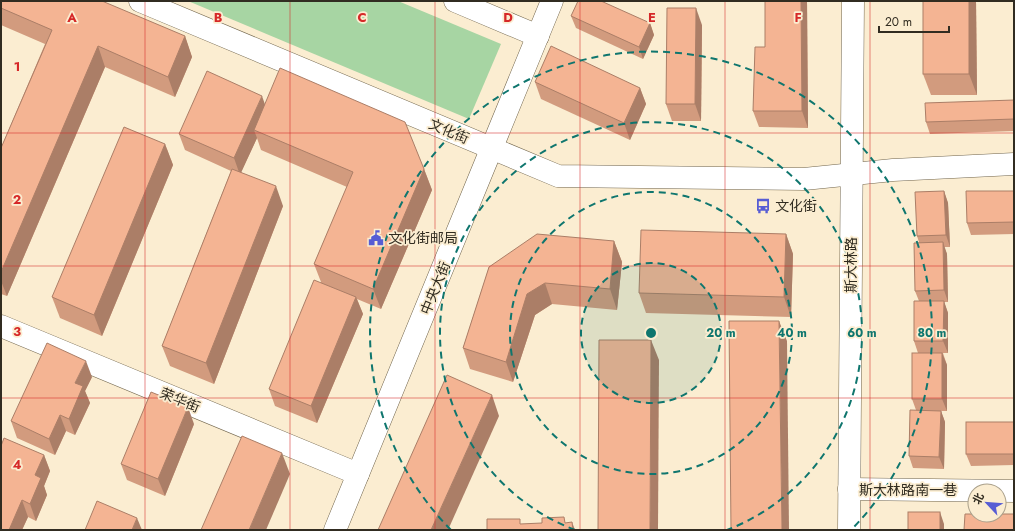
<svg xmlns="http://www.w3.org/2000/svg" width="1015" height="531" font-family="Jost,'Noto Sans SC',sans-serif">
	<rect width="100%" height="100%" fill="#fbedd1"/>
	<path fill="#a7d5a3" d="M188,1h210l103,43 -32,75z"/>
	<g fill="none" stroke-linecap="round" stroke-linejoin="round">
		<g stroke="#72664d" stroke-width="23">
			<g id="minor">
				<path d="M140,1l418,175 246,3 89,-9 121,-6"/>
				<path d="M455,1l83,35"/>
				<path d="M1,326l357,148"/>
				<path d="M849,489l165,2"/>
				<path d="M335,530l217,-529"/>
				<path d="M849,530l4,-529"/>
			</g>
		</g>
		<use href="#minor" stroke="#fff" stroke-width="22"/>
	</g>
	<g fill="#d29b7e">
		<path d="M1,1l184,35 7,21 -17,40 -70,-30 -98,229 -6,-2v-146l44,-104 -44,-19z"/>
		<path d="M765,1h42l1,127 -49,-1 -6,-16 12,-64z"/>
		<path d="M976,1l1,94h-46l-8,-21z"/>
		<path d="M571,16l79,7 4,12 -11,24 -67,-31z"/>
		<path d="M702,25l-1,96h-29l-6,-17z"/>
		<path d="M535,82l105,6 6,16 -16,36 -89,-41z"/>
		<path d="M1014,100v31l-84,3 -4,-12z"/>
		<path d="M265,104l159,65 8,21 -51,119 -24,-10 6,15 -46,109 -42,-17 -6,-17 52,-107 -7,-18 33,-77 -86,-37 -4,-12 -16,34 42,34 -69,178 -44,-18 -8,-20 69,-175 -46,-21 -6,-16z"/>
		<path d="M165,144l8,21 -71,171 -42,-18 -8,-21z"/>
		<path d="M944,191l4,12 2,44h-6l3,7 1,48h-4l4,11v40h-5l4,12v46h-6l4,11 -1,47 -31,-1 -4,-12 7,-46 -4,-11 6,-46 -4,-12 5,-40 -4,-10 4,-49 -2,-6z"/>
		<path d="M1014,191v43l-43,1 -4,-12z"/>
		<path d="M786,234l7,20 -2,63 -145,-4 -7,-20z"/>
		<path d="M614,241l8,21 -5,48 -65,-6 -17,11 -22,67 -43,-13 -7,-21 26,-81z"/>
		<path d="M92,377l-7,14 5,12 -15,32 -9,-4 -11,24 -38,-17 -6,-17z"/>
		<path d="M1014,422v43l-43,1 -5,-12z"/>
		<path d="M194,424l-29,72 -38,-16 -6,-16z"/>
		<path d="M44,455l6,16 -6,15 3,9 -11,26 -8,-4 -6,13h-21z"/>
	</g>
	<g fill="#ab7e67">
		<path d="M801,1h6l1,127 -6,-17z"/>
		<path d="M969,1h7l1,94 -8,-21z"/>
		<path d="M696,8l6,17 -1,96 -6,-17z"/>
		<path d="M650,23l4,12 -11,24 -4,-12z"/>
		<path d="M185,36l7,21 -17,40 -7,-20z"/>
		<path d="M98,46l7,21 -98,229 -6,-15v-9z"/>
		<path d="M640,88l6,16 -16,36 -6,-17z"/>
		<path d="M262,96l6,17 -14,17 3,8 -17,37 -6,-17z"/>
		<path d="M165,144l8,21 -71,171 -8,-21z"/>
		<path d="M424,169l8,21 -51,119 -8,-20z"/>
		<path d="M276,186l7,20 -69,178 -8,-21z"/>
		<path d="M944,191l4,12 2,44 -4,-12z"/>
		<path d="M786,234l7,20 -2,63 -7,-20z"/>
		<path d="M614,241l8,21 -5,48 -7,-21z"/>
		<path d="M943,242l4,12 1,48 -4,-12z"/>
		<path d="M545,283l7,21 -17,11 -22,67 -7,-20 21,-68z"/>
		<path d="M356,297l7,17 -46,109 -6,-17z"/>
		<path d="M944,301l4,12v40l-5,-12z"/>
		<path d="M779,321l8,20 2,189h-7z"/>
		<path d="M651,340l8,20 -1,170h-8z"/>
		<path d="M942,353l5,12v46l-5,-12z"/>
		<path d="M86,361l6,16 -7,14 5,12 -15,32 -6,-16 6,-36z"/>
		<path d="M492,395l7,21 -51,114h-17z"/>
		<path d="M188,407l6,17 -29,72 -7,-17z"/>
		<path d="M941,411l4,11 -1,47 -5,-12z"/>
		<path d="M60,415l6,16 -11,24 -6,-16z"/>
		<path d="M282,453l8,21 -24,56h-17z"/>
		<path d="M44,455l6,16 -6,15 3,9 -11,26 -6,-17 5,-29z"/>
		<path d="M22,500l6,17 -6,13h-13z"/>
		<path d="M940,512l4,12v6h-4z"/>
		<path d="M137,518l5,12h-10z"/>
		<path d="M572,522l3,8h-2z"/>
	</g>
	<g fill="#f4b493" stroke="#ab7e67">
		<path d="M1,1h101l83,35 -17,41 -70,-31 -97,226v-124l51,-118 -51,-22z"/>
		<path d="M578,1h23l49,22 -11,24 -68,-31z"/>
		<path d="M765,1h36l1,110h-49l2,-64h10z"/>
		<rect x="923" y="1" width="46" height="73"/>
		<path d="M667,8h29l-1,96h-29z"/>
		<path d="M551,46l89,42 -16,35 -89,-41z"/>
		<path d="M280,68l125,54 19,47 -51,120 -59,-25 39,-92 -99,-42z"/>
		<path d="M207,71l55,25 -28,62 -55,-24z"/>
		<path d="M1014,100v19l-88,3 -1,-19z"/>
		<path d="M124,127l41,17 -71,171 -42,-18z"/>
		<path d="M232,169l44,17 -70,177 -44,-17z"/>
		<path d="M944,191l2,44 -29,1 -2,-44z"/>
		<path d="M966,191h48v31l-47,1z"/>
		<path d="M641,230l145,4 -2,63 -145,-4z"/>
		<path d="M537,234l77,7 -4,48 -65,-6 -18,11 -21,68 -43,-14 26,-81z"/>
		<path d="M943,242l1,48 -29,1 -1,-48z"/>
		<path d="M314,280l42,17 -45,109 -42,-17z"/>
		<path d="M914,301h30l-1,40h-29z"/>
		<path d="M729,321h50l3,209h-51z"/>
		<path d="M599,340h52l-1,190h-52z"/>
		<path d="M47,343l39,18 -11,22 8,3 -14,33 -9,-4 -11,24 -38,-18z"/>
		<rect x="912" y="353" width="30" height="46"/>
		<path d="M447,375l45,20 -61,135h-53z"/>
		<path d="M151,392l37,15 -30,72 -37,-15z"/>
		<path d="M910,410l31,1 -2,46 -30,-1z"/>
		<rect x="966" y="422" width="48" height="32"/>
		<path d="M242,436l40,17 -33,77h-48z"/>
		<path d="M4,438l40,17 -9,20 6,3 -11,26 -8,-4 -13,30h-8v-84z"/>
		<path d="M97,501l40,17 -5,12h-47z"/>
		<rect x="908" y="512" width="32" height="18"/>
		<path d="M965,514h10v1h24v-1h15v16h-50z"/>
		<path d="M564,517l1,6 7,-1 1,8h-86v-11h33v5l22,-1v-5z"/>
	</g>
	<path fill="none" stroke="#d62828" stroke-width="1" stroke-opacity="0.55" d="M145,1v529M290,1v529M435,1v529M580,1v529M725,1v529M870,1v529M1,133h1013M1,266h1013M1,398h1013"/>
	<circle cx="651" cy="333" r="70" fill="#0f766e" fill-opacity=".12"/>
	<g fill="none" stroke="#0f766e" stroke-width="2" stroke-dasharray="7 5">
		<circle cx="651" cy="333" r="70"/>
		<circle cx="651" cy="333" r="141"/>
		<path d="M575 530A211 211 0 1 1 727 530"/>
		<path d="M451 530A281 281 0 1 1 851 530"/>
	</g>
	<defs>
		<g id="bus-bare" transform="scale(1.2)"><path d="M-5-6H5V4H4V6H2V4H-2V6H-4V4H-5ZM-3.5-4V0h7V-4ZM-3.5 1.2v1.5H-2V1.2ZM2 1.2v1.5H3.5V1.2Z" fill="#575dd4" stroke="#fbedd1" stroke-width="2.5" paint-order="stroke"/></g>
		<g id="civic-bare" transform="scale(1.2)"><path d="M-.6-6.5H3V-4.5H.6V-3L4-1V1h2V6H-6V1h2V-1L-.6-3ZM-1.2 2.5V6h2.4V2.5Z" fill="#575dd4" stroke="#fbedd1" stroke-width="2.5" paint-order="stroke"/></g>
	</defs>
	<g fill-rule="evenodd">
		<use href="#bus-bare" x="763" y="206"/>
		<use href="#civic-bare" x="376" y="238"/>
	</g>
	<g text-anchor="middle" stroke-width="3.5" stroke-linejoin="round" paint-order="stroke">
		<g font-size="14" fill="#312c21" stroke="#fbedd1">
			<text transform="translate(449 131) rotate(23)" y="5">文化街</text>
			<text transform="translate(851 265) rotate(-90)" y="5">斯大林路</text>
			<text transform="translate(435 288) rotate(-68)" y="5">中央大街</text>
			<text transform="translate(180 400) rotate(22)" y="5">荣华街</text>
			<text x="908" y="495">斯大林路南一巷</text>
		</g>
		<g font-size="14" fill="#312c21" stroke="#fbedd1" text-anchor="start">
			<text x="775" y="211">文化街</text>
			<text x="388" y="243">文化街邮局</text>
		</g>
	</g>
	<g font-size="13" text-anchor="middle" font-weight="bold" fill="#d62828" stroke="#fbedd1" stroke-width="3.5" stroke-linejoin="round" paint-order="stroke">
		<text x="72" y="22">A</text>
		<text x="218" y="22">B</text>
		<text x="362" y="22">C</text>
		<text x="508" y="22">D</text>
		<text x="652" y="22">E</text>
		<text x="798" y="22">F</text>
		<text x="17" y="71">1</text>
		<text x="17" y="204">2</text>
		<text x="17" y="336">3</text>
		<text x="17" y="469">4</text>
	</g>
	<circle cx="651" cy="333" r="6" fill="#0f766e" stroke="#fbedd1" stroke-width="2"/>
	<g font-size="12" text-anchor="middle" font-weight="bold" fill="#0f766e" stroke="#fbedd1" stroke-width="3.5" stroke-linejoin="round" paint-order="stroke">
		<text x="721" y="337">20 m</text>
		<text x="792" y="337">40 m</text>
		<text x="862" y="337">60 m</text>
		<text x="932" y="337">80 m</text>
	</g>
	<rect width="1015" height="531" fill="none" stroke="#312c21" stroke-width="4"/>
	<g transform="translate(987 503) rotate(296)"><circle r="19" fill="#fbedd1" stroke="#aaa08b"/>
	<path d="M0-3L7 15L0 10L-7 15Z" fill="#575dd4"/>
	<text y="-6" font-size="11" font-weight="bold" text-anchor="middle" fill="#312c21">北</text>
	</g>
	<path d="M879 26v6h70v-6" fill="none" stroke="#312c21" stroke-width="2"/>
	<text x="885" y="26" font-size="12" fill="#312c21" stroke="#fbedd1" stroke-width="3" paint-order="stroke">20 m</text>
</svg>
